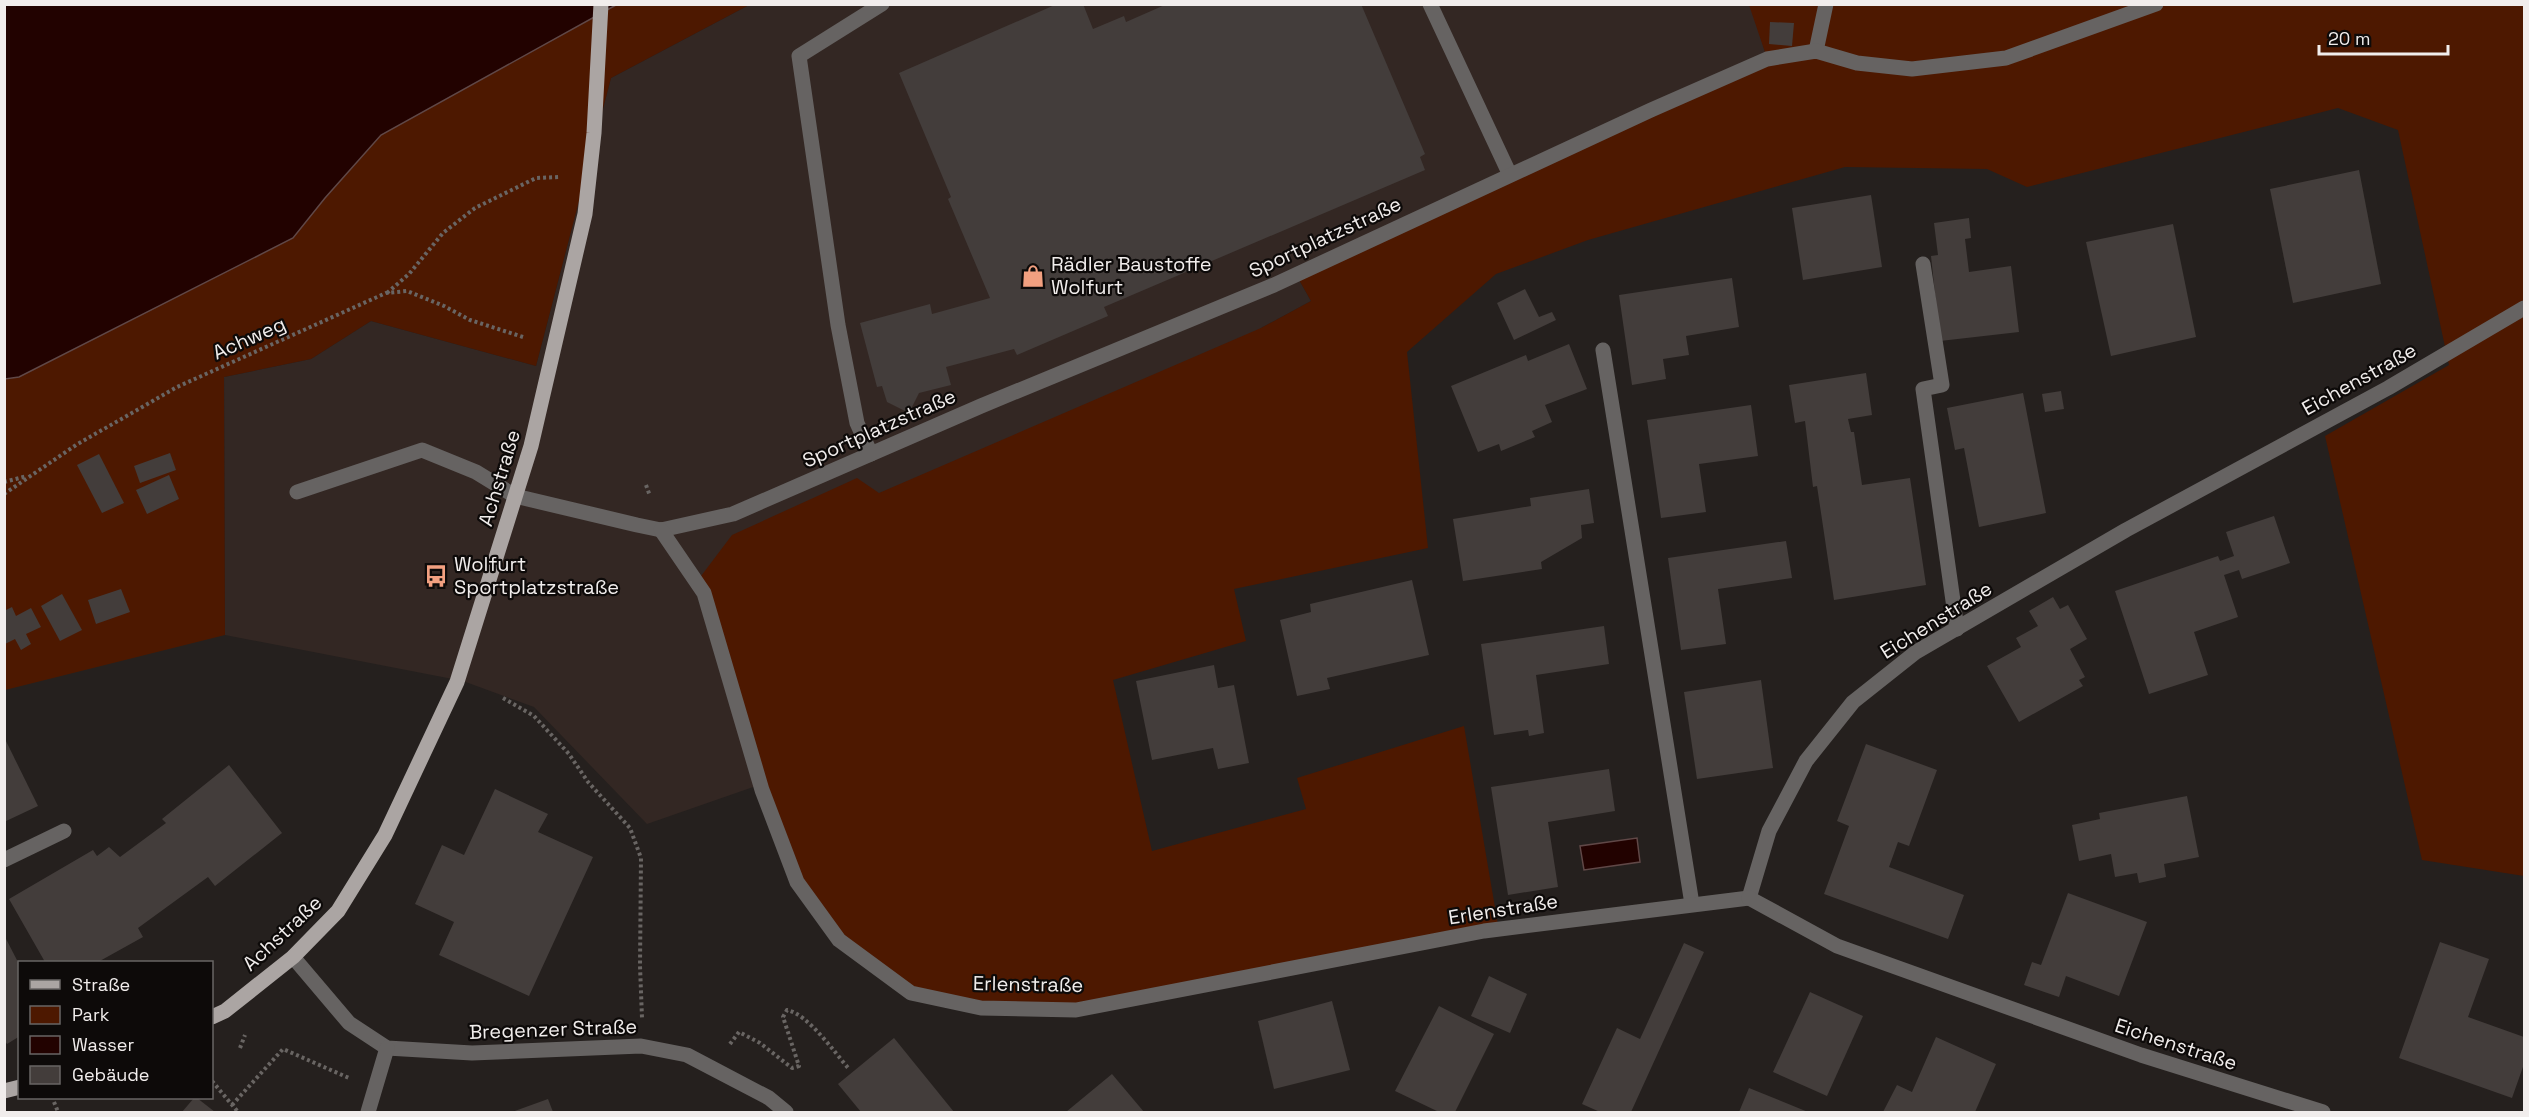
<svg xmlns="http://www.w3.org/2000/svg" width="2529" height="1117" font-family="'Space Grotesk',sans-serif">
	<rect width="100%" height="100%" fill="#25201e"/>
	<path fill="#332723" d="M749,5h1002l17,57 -470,216 13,23 -50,27 -502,457 -112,39 -113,-117 -71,-26 -238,-46 -1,-258 87,-18 60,-38 165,45 75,-288z"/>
	<g fill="#4d1800">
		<path d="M616,5h133l-138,73 -75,288 -165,-45 -60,38 -87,18 1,258 -220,55 -1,-311 15,-2 274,-139 32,-40 56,-63z"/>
		<path d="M1749,5h775v871l-102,-16 -97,-424 124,-71 -51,-235 -60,-22 -311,79 -40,-18 -142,-2 -257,73 -92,34 -89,78 21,196 -194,41 12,52 -133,39 39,171 154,-42 -9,-31 167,-52 34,199 -422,84 -68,-3 -98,-17 -69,-51 -42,-57 -104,-297 37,-49 125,-57 22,15 382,-165 50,-27 -13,-23 470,-217z"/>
	</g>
	<g fill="#220200" stroke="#604847" stroke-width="1.5">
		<path d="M4,5h612l-235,130 -56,63 -32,40 -274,139 -14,2z"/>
		<path d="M1637,838l3,24 -56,8 -4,-24z"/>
	</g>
	<g fill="#433d3b">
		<path d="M1057,4h26l10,25 31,-13 2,6 41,-18h194l64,150 -5,3 5,13 -321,137 4,9 -91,39 -3,-6 -68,18 5,18 -32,8 -10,20 -22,-11 -5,-16 -5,1 -17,-64 70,-19 2,10 58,-16 -42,-99 3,-2 -52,-124z"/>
		<path d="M1770,22l24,1 -2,23 -23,-2z"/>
		<path d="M2359,170l22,114 -88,19 -23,-114z"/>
		<path d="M1871,195l11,72 -79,13 -11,-72z"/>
		<path d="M1969,218l2,20 -6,1 4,33 42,-6 8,66 -79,9 -9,-85 7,-1 -4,-32z"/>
		<path d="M2173,224l23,113 -85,19 -25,-114z"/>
		<path d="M1732,278l7,49 -53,9 3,19 -26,4 3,20 -34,6 -13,-90z"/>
		<path d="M1525,289l14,28 13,-5 4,8 -42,20 -17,-37z"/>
		<path d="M1569,344l18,45 -42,16 7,17 -20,9 3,6 -34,14 -2,-7 -21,8 -27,-66 75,-31 2,6z"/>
		<path d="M1866,373l6,42 -24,4 3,13h3l8,53 48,-7 16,107 -92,15 -17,-114 -4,1 -8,-66 -10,2 -6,-38z"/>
		<path d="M2061,391l3,18 -19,3 -3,-18z"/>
		<path d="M2023,393l23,120 -67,14 -15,-79 -9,2 -8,-42z"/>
		<path d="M1751,405l7,51 -59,8 7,48 -45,6 -14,-98z"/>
		<path d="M170,453l6,17 -36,13 -6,-17z"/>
		<path d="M99,454l25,49 -22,10 -25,-48z"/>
		<path d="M169,475l10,24 -32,15 -11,-24z"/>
		<path d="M1589,489l5,34 -13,2 1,13 -41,24 1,7 -79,12 -10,-62 78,-13 -1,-8z"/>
		<path d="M2274,516l16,47 -48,16 -3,-9 -15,5 14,42 -44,15 14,43 -59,19 -34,-103 103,-35 2,5 14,-5 -8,-24z"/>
		<path d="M1786,541l6,37 -74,11 8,55 -45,6 -13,-92z"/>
		<path d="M1412,580l17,75 -102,23 3,11 -33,7 -17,-76 31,-8 -1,-8z"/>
		<path d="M121,589l9,23 -34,12 -8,-24z"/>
		<path d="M62,594l20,36 -22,11 -19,-35z"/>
		<path d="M2053,597l7,12 8,-4 19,34 -17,10 15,28 -6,3 4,6 -64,36 -32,-56 34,-19 -5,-9 22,-12 -9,-15z"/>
		<path d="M12,607l4,9 15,-8 10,19 -15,7 5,10 -10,6 -6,-11 -10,5 -1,-2v-31z"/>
		<path d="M1604,626l5,38 -73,11 8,58 -15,3 -1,-6 -34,5 -13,-91z"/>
		<path d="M1214,665l4,23 16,-3 15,78 -31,6 -5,-21 -61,12 -16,-79z"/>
		<path d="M1761,680l12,88 -76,11 -13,-87z"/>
		<path d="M4,737l34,69 -34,16z"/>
		<path d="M1866,744l71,26 -28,76 -11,-4 -9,25 75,28 -16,44 -124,-45 25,-68 -12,-5z"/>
		<path d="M229,765l53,68 -67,53 -7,-9 -70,51 5,9 -45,25h-53l-36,-63 84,-49 4,6 12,-9 11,10 46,-34 -4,-4z"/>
		<path d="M1609,769l6,42 -67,11 10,65 -50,8 -17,-108z"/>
		<path d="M495,789l53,25 -10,18 55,25 -64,139 -90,-41 15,-33 -39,-18 27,-59 22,10z"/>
		<path d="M2187,796l12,61 -35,7 2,13 -27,6 -2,-10 -22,4 -4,-23 -32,7 -7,-36 28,-6 -1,-6z"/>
		<path d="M2068,893l79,29 -28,74 -53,-20 -7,21 -35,-12 8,-23 9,3z"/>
		<path d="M4,935l16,31v70l-13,8 -3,-4z"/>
		<path d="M2440,942l49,17 -21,58 56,20v27l-12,34 -113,-40z"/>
		<path d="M1684,943l20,9 -73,160h-31l-18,-8 35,-76 23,11z"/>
		<path d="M1489,976l38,18 -17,39 -39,-17z"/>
		<path d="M1810,992l53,24 -36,80 -54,-24z"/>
		<path d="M1332,1001l18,69 -76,19 -16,-68z"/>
		<path d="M1439,1006l55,28 -39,78h-16l-44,-21z"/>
		<path d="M1936,1037l60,27 -21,48h-92l14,-27 15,7z"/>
		<path d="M894,1038l60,74h-93l-23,-28z"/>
		<path d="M1112,1074l32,38h-78z"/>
		<path d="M1749,1088l59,24h-69z"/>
		<path d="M194,1098h3l18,14h-33z"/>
		<path d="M548,1099l5,13h-41z"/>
	</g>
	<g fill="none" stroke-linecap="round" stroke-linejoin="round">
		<g stroke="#696563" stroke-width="4" stroke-dasharray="3 3" stroke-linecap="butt">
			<path d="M387,293l22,-19 34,-41 32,-25 61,-30 23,-1"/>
			<path d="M4,482l23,-6"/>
			<path d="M646,485l4,11"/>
			<path d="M4,494l72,-49 101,-58 209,-94 21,-2 37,15 26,14 53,17"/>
			<path d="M503,698l31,18 35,38 19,28 42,46 11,30 -1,108 2,52"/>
			<path d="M730,1044l9,-12 21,11 32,25 7,-2 -16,-49 4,-7c21,4 48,43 62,59"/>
			<path d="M240,1048l5,-13"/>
			<path d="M212,1081l26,31"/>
			<path d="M54,1102l4,10"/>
			<path d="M232,1105l51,-56 66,29"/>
		</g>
		<g stroke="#666362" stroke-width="15">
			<path d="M1430,4l80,171"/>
			<path d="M1816,51l10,-47"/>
			<path d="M1923,264l19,121 -19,4 34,240"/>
			<path d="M1603,350l89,554"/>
			<path d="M871,454l-14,-31 -19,-98 -39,-269 83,-52"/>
			<path d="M297,492l125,-42 54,22 39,24 122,29 24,5 72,-16 248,-108 293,-121 377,-175 116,-51 49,-8 41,12 55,6 94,-11 150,-54"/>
			<path d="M661,530l43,63 58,197 35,92 42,58 72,53 70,15 95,2 408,-79 265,-33"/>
			<path d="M4,860l60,-29"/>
			<path d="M1749,898l20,-67 37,-70 47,-59 63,-50 210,-122 262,-142 136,-80"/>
			<path d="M1749,898l88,48 304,109 182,57"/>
			<path d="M293,957l56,66 38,25 85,5 169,-7 46,9 82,43 17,14"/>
			<path d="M368,1112l19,-64"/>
		</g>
		<g stroke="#aba5a3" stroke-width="15">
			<path d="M212,1017l13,-6 68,-54 45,-46 47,-76 72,-153 74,-236 54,-232 9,-81 7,-129"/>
			<path d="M4,1091l16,-4"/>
		</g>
	</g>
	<defs>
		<g id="shop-bare" transform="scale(1.8)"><path d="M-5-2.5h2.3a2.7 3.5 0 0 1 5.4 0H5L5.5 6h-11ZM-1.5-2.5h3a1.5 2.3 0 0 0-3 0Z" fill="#f2a080" stroke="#0d0a09" stroke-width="2.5" paint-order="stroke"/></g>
		<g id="bus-bare" transform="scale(1.8)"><path d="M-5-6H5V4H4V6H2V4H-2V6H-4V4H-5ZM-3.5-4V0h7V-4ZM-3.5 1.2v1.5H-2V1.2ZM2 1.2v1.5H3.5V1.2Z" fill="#f2a080" stroke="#0d0a09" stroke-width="2.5" paint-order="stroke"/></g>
	</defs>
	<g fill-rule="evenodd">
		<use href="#shop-bare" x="1033" y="276"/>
		<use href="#bus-bare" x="436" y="576"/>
	</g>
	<g text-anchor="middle" stroke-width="4.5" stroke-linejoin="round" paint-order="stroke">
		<g font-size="20" fill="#f1edec" stroke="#0d0a09">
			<text transform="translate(1325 237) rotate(-25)" y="7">Sportplatzstraße</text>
			<text transform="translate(249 338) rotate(-24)" y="7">Achweg</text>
			<text transform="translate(2359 379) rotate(-29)" y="7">Eichenstraße</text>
			<text transform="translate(879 428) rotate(-24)" y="7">Sportplatzstraße</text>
			<text transform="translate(499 478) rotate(-73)" y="7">Achstraße</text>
			<text transform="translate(1936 620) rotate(-32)" y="7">Eichenstraße</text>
			<text transform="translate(1503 909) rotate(-9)" y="7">Erlenstraße</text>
			<text transform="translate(282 933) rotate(-43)" y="7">Achstraße</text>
			<text transform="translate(1028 984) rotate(1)" y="7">Erlenstraße</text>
			<text transform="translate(553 1029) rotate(-2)" y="7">Bregenzer Straße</text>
			<text transform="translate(2176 1044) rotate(18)" y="7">Eichenstraße</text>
		</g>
		<g font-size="20" fill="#f1edec" stroke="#0d0a09" text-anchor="start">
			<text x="1051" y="271">Rädler Baustoffe<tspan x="1051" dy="23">Wolfurt</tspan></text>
			<text x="454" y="571">Wolfurt<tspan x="454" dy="23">Sportplatzstraße</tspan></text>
		</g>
	</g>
	<rect width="2529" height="1117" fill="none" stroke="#f1edec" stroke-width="12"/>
	<rect x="18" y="961" width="195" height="138" fill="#0d0a09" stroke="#686564" stroke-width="1.5"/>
	<rect x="30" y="980" width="30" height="9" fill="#aba5a3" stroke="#686564" stroke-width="1.5"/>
	<text x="72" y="991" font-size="18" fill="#f1edec">Straße</text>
	<rect x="30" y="1006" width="30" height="18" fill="#4d1800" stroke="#686564" stroke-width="1.5"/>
	<text x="72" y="1021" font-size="18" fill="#f1edec">Park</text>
	<rect x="30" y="1036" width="30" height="18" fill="#220200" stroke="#686564" stroke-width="1.5"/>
	<text x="72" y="1051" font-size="18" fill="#f1edec">Wasser</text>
	<rect x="30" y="1066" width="30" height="18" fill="#433d3b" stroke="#686564" stroke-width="1.5"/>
	<text x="72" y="1081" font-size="18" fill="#f1edec">Gebäude</text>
	<path d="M2319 45v9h129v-9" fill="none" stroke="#f1edec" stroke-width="3"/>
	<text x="2328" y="45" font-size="18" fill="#f1edec" stroke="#0d0a09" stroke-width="4.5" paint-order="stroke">20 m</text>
</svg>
